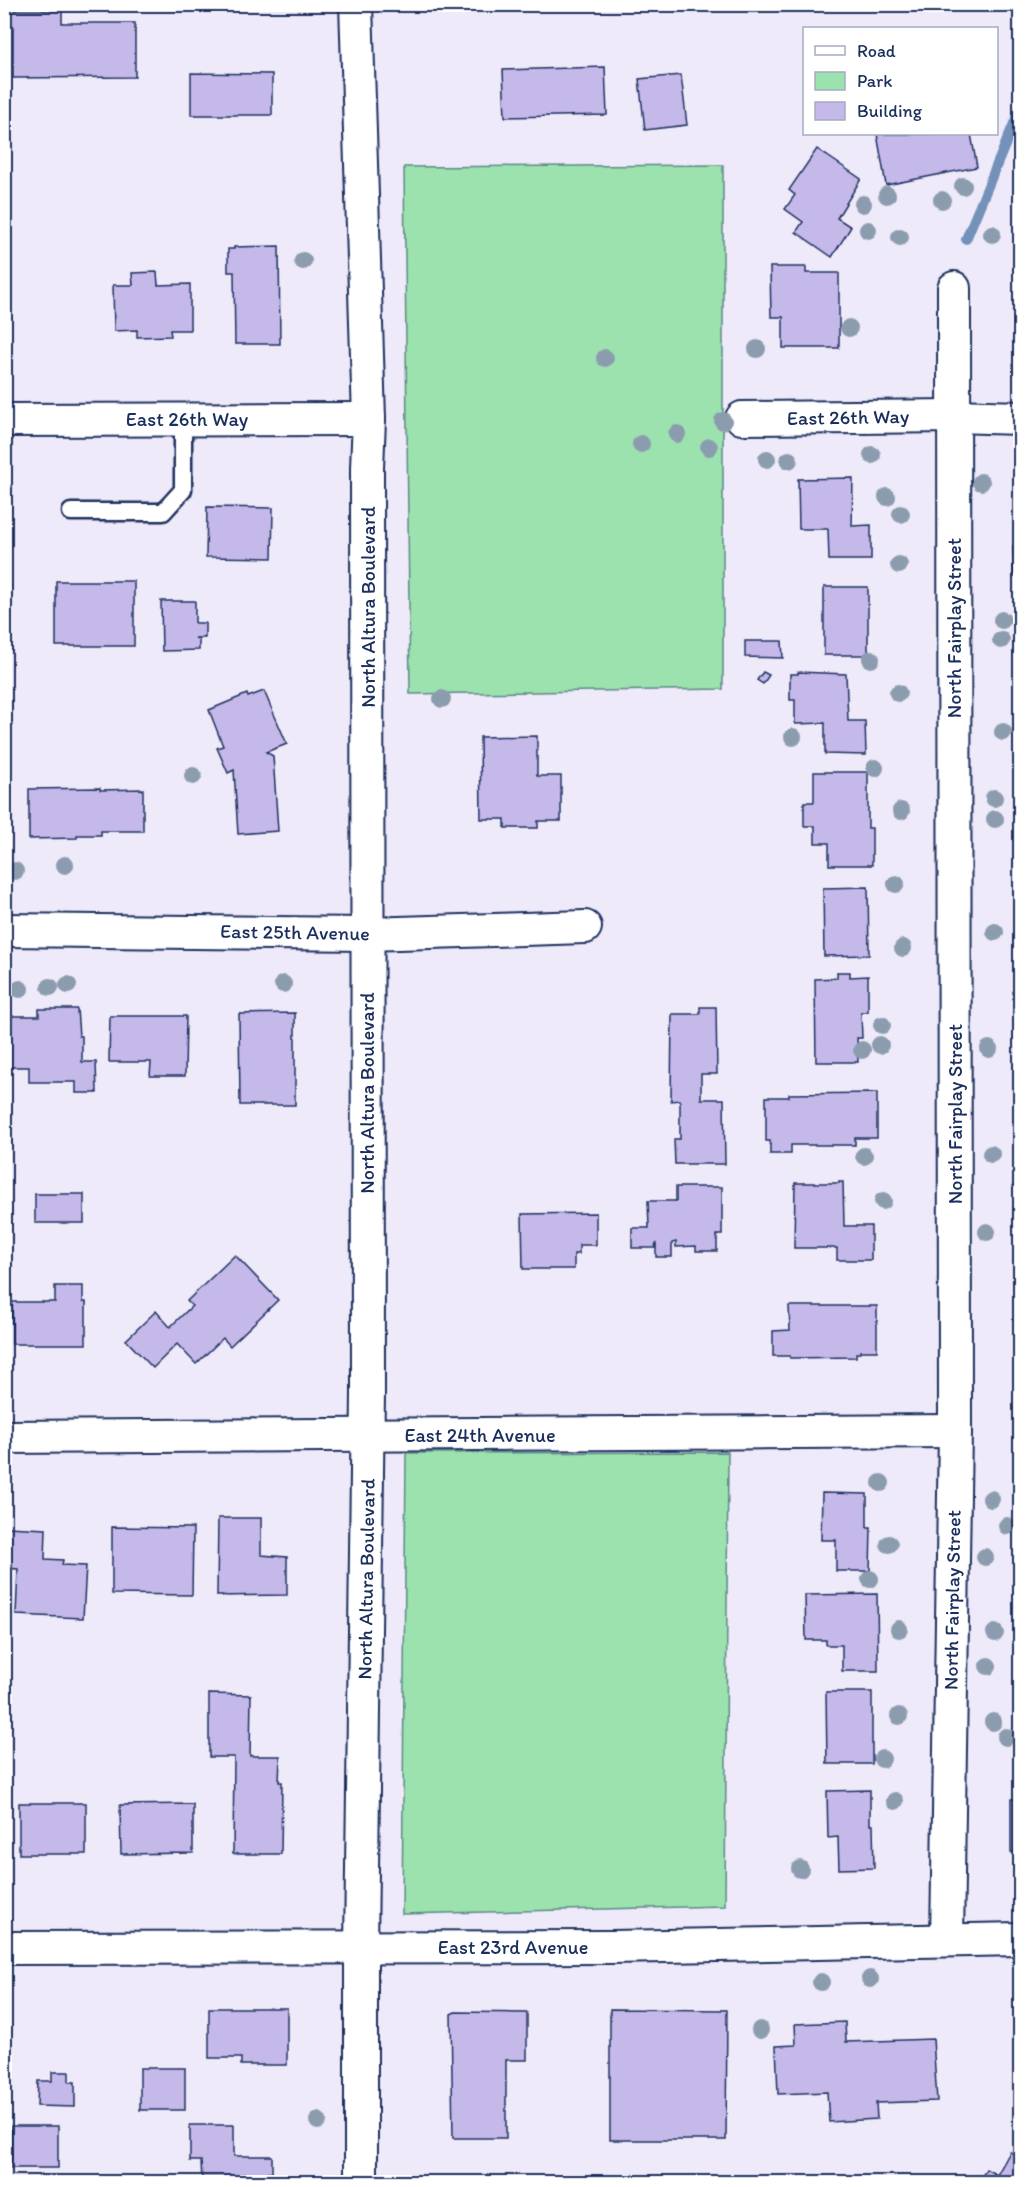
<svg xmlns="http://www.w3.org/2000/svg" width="1025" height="2187" font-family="Itim,sans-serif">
	<rect width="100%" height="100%" fill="#eeeaf9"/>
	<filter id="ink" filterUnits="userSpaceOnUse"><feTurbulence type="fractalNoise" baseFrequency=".0167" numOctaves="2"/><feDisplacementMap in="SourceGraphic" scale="12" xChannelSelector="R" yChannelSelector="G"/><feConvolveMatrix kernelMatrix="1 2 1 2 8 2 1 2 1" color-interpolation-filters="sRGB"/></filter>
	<g filter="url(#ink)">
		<g fill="#9ce2af" stroke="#5c8886" stroke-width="1.5">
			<path d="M723,165v524l-313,5 -6,-527z"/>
			<path d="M728,1452l-3,454 -323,8 4,-461z"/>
		</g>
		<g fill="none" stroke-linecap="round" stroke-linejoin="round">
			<path stroke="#7391b9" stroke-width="10" d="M966,239l54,-130"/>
		</g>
		<g fill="#c5b9ea" stroke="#1b2f5e" stroke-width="1.5">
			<path d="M8,10h54v13h73v54l-122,1v-51h-5z"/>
			<path d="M605,67l2,48 -102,2 -2,-47z"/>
			<path d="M191,73l81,1v41h-81z"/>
			<path d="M681,75l6,50 -42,5 -6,-51z"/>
			<path d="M877,134h94l6,33 -91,18z"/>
			<path d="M817,149l44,30 -24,39 14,9 -19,30 -36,-25 7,-10 -18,-13 10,-14 -6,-5z"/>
			<path d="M279,246l1,98h-45l-1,-72h-6v-23h6v-2z"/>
			<path d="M770,267h36v6h33v75h-56v-31h-12z"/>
			<path d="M157,272l1,13 32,-1v46h-20l1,6 -34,1v-7l-23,1 -1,-46h20l-1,-12z"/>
			<path d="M853,478l-1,48 19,-1v35h-42l-1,-31h-29l-1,-50z"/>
			<path d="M207,507l66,1 -1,50 -66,-1z"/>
			<path d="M1013,546h7v30l-6,1z"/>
			<rect x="56" y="581" width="78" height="65"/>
			<rect x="824" y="587" width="44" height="68"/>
			<path d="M161,601h34v22h10v15h-10l4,1v11l-37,1z"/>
			<path d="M745,641h37l1,17 -38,-1z"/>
			<path d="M763,672l6,3 -6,9 -6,-4z"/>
			<path d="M798,672l48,2 2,47h17l1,34 -41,-1v-31l-30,1v-24h-5v-26h8z"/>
			<path d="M264,691l23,53 -21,8 7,4 5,75 -40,3 -4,-64 -6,3 -11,-25 6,-2 -14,-36 38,-16 1,3z"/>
			<path d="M537,736v40h24v45h-23v7h-33v-9h-24l-1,-82z"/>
			<path d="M814,772h54v56h4v37h-43v-22h-14v-17h-11v-24h10z"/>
			<path d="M100,788v2l43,-1v42h-42v4h-24v3l-48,1v-50z"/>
			<path d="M868,887l1,68 -45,1 -1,-68z"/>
			<path d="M837,972h13v5l18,-1v36h-7l1,26h-5l1,24h-42l-1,-83 22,-1z"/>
			<path d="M700,1007h16l1,67h-16v25h23l1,65h-50l-1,-25h6v-39l-9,1 1,-87h28z"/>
			<path d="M39,1009h38l2,27h3v26h14l1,31h-21v-11h-47v-15h-20v-51h30z"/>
			<path d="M295,1013v92h-55l-1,-91z"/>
			<path d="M110,1016h76l-1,60h-35l1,-14h-42z"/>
			<path d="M877,1093v45h-22v7h-64v9h-21v-13h-4v-44h23v-3z"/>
			<path d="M839,1182h4l1,44h27v34h-34v-12h-43l1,-65h44z"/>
			<path d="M676,1187h46v48h-5v16h-21v-5l-20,1v-5l-4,1v14h-16v-14l-1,5h-23v-20h17l-1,-27h28z"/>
			<rect x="35" y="1194" width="49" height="29"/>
			<path d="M596,1213v32h-17v9h-5v15h-51l-1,-55z"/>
			<path d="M235,1255l43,45 -48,46 -7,-8 -27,26 -19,-20 -24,24 -27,-28 30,-29 14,16 22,-21 -5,-5z"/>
			<path d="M55,1286h28v16h3v42h-74v-42h43z"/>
			<path d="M789,1306h88v45h-17v2h-4v4l-66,1v-2h-17v-25l17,-1z"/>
			<path d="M822,1493l45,1v33h4l-1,44h-34v-31h-15z"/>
			<path d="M218,1518h43v37l26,2v38l-70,1z"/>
			<path d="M6,1527l40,2 -1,30 18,1 -1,5 24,1 -3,52 -67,-3 2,-46 -14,-1z"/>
			<path d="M112,1527l81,1 -1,67 -80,-1z"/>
			<path d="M877,1594l1,77h-36v-26h-16v-5h-20l-1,-45z"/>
			<path d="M826,1692h46v72h-45z"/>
			<path d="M209,1694l42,1 -1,61h30l-1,26h3l-1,72h-48l1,-97h-25z"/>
			<path d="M870,1790v35h3l1,43 -35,1 -1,-32 -10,1 -1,-47z"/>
			<path d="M1011,1799h9v54l-9,-1z"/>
			<rect x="19" y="1803" width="67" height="51"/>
			<path d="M193,1804v49l-72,1 -1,-49z"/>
			<path d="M209,2008h78v57h-46v-7h-32z"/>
			<path d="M610,2009l117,1 -1,130h-116z"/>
			<path d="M455,2012l72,1v47h-21v78h-53l-2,-124z"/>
			<path d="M845,2022l1,20 87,-3 4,62 -61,2 1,16 -48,3 -2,-30 -49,2 -2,-48 20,-1 -1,-21z"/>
			<rect x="140" y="2068" width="45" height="42"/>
			<path d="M52,2072h17v10h6v25l-38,-1 1,-25h14z"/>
			<path d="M190,2125h44v31h38v17h-4v7h-5v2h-61l-1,-21h-11z"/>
			<rect x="11" y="2126" width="47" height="42"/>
			<path d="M1010,2152l10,5v25h-41l7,-13 11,6z"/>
		</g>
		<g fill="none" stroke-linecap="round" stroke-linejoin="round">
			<g stroke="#1b2f5e" stroke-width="21">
				<path id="lane" d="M71,512h92l20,-22v-71"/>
			</g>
			<g stroke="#1b2f5e" stroke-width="36">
				<g id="street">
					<path d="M356,4l13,415 -2,49 1,925 -7,555v234"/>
					<path d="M742,418l212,-2 66,2"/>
					<path d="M4,420l365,-1"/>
					<path d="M4,930l363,4 218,-7"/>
					<path d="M4,1437l951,-6"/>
					<path d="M947,1939l8,-508 -1,-1143"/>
					<path d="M4,1948l608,-1 408,-8"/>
				</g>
			</g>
			<use href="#lane" stroke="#fff" stroke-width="16"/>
			<use href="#street" stroke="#fff" stroke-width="32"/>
		</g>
		<g fill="#8c9caf">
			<circle cx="963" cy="186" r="9"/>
			<circle cx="887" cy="195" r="9"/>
			<circle cx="942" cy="200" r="9"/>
			<circle cx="863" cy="204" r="9"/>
			<circle cx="868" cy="230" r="9"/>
			<circle cx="992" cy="234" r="9"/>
			<circle cx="900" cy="237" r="9"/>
			<circle cx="303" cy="261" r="9"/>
			<circle cx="849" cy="328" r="9"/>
			<circle cx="757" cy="349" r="9"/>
			<circle cx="605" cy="358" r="9"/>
			<circle cx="723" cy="421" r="9"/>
			<circle cx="677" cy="434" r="9"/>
			<circle cx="641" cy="444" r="9"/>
			<circle cx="709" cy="447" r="9"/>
			<circle cx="872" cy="455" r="9"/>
			<circle cx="767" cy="459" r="9"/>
			<circle cx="789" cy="460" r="9"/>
			<circle cx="981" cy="482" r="9"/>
			<circle cx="887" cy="497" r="9"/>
			<circle cx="901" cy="514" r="9"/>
			<circle cx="899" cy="565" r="9"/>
			<circle cx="1002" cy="620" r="9"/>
			<circle cx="1001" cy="640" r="9"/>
			<circle cx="871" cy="659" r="9"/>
			<circle cx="898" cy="693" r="9"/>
			<circle cx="442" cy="699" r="9"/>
			<circle cx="1003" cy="732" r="9"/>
			<circle cx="793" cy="737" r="9"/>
			<circle cx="875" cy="768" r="9"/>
			<circle cx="193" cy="776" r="9"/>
			<circle cx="994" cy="798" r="9"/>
			<circle cx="901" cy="811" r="9"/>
			<circle cx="995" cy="819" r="9"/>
			<circle cx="65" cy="865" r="9"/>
			<circle cx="15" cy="871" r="9"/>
			<circle cx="896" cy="884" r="9"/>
			<circle cx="995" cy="932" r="9"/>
			<circle cx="903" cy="948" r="9"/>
			<circle cx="283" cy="984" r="9"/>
			<circle cx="68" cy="985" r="9"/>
			<circle cx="50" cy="987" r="9"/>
			<circle cx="20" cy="989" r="9"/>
			<circle cx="882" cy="1025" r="9"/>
			<circle cx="880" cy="1045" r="9"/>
			<circle cx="989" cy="1049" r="9"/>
			<circle cx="862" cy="1050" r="9"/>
			<circle cx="991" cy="1154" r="9"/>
			<circle cx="864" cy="1156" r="9"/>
			<circle cx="883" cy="1201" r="9"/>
			<circle cx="987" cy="1232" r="9"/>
			<circle cx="881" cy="1483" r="9"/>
			<circle cx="991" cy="1499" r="9"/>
			<circle cx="1007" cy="1526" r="9"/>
			<circle cx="889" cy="1544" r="9"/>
			<circle cx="985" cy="1557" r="9"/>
			<circle cx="870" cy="1579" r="9"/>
			<circle cx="899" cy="1629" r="9"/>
			<circle cx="995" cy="1633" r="9"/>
			<circle cx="988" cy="1666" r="9"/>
			<circle cx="899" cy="1716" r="9"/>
			<circle cx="993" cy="1722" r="9"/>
			<circle cx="1006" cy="1737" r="9"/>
			<circle cx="882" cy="1759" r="9"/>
			<circle cx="895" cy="1801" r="9"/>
			<circle cx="800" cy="1869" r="9"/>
			<circle cx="870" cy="1979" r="9"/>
			<circle cx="821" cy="1982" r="9"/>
			<circle cx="760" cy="2030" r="9"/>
			<circle cx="318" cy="2121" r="9"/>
		</g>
	</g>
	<g text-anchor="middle" stroke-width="4.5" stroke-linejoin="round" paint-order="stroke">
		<g font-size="20" fill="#1b2f5e" stroke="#fff">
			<text transform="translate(848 417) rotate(-1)" y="7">East 26th Way</text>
			<text x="187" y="426">East 26th Way</text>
			<text transform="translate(368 607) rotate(-90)" y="7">North Altura Boulevard</text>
			<text transform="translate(954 628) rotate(-90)" y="7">North Fairplay Street</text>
			<text transform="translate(295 932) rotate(1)" y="7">East 25th Avenue</text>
			<text transform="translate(367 1093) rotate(-90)" y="7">North Altura Boulevard</text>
			<text transform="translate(955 1114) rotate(-90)" y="7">North Fairplay Street</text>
			<text x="480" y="1442">East 24th Avenue</text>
			<text transform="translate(366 1579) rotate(-89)" y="7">North Altura Boulevard</text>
			<text transform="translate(952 1600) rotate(-89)" y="7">North Fairplay Street</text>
			<text x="513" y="1954">East 23rd Avenue</text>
		</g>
	</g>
	<rect width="1025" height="2187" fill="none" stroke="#fff" stroke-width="24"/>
	<rect x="12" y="12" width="1001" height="2163" fill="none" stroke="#1b2f5e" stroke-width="2" filter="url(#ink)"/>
	<rect x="803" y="27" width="195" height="108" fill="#ffffff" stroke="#a4acbf" stroke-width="1.5"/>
	<rect x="815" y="46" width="30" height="9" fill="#ffffff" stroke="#a4acbf" stroke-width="1.5"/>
	<text x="857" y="57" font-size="18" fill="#1b2f5e">Road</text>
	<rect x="815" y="72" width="30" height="18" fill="#9ce2af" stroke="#a4acbf" stroke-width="1.5"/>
	<text x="857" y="87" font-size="18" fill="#1b2f5e">Park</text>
	<rect x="815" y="102" width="30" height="18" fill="#c5b9ea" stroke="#a4acbf" stroke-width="1.5"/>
	<text x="857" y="117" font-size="18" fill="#1b2f5e">Building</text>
</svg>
